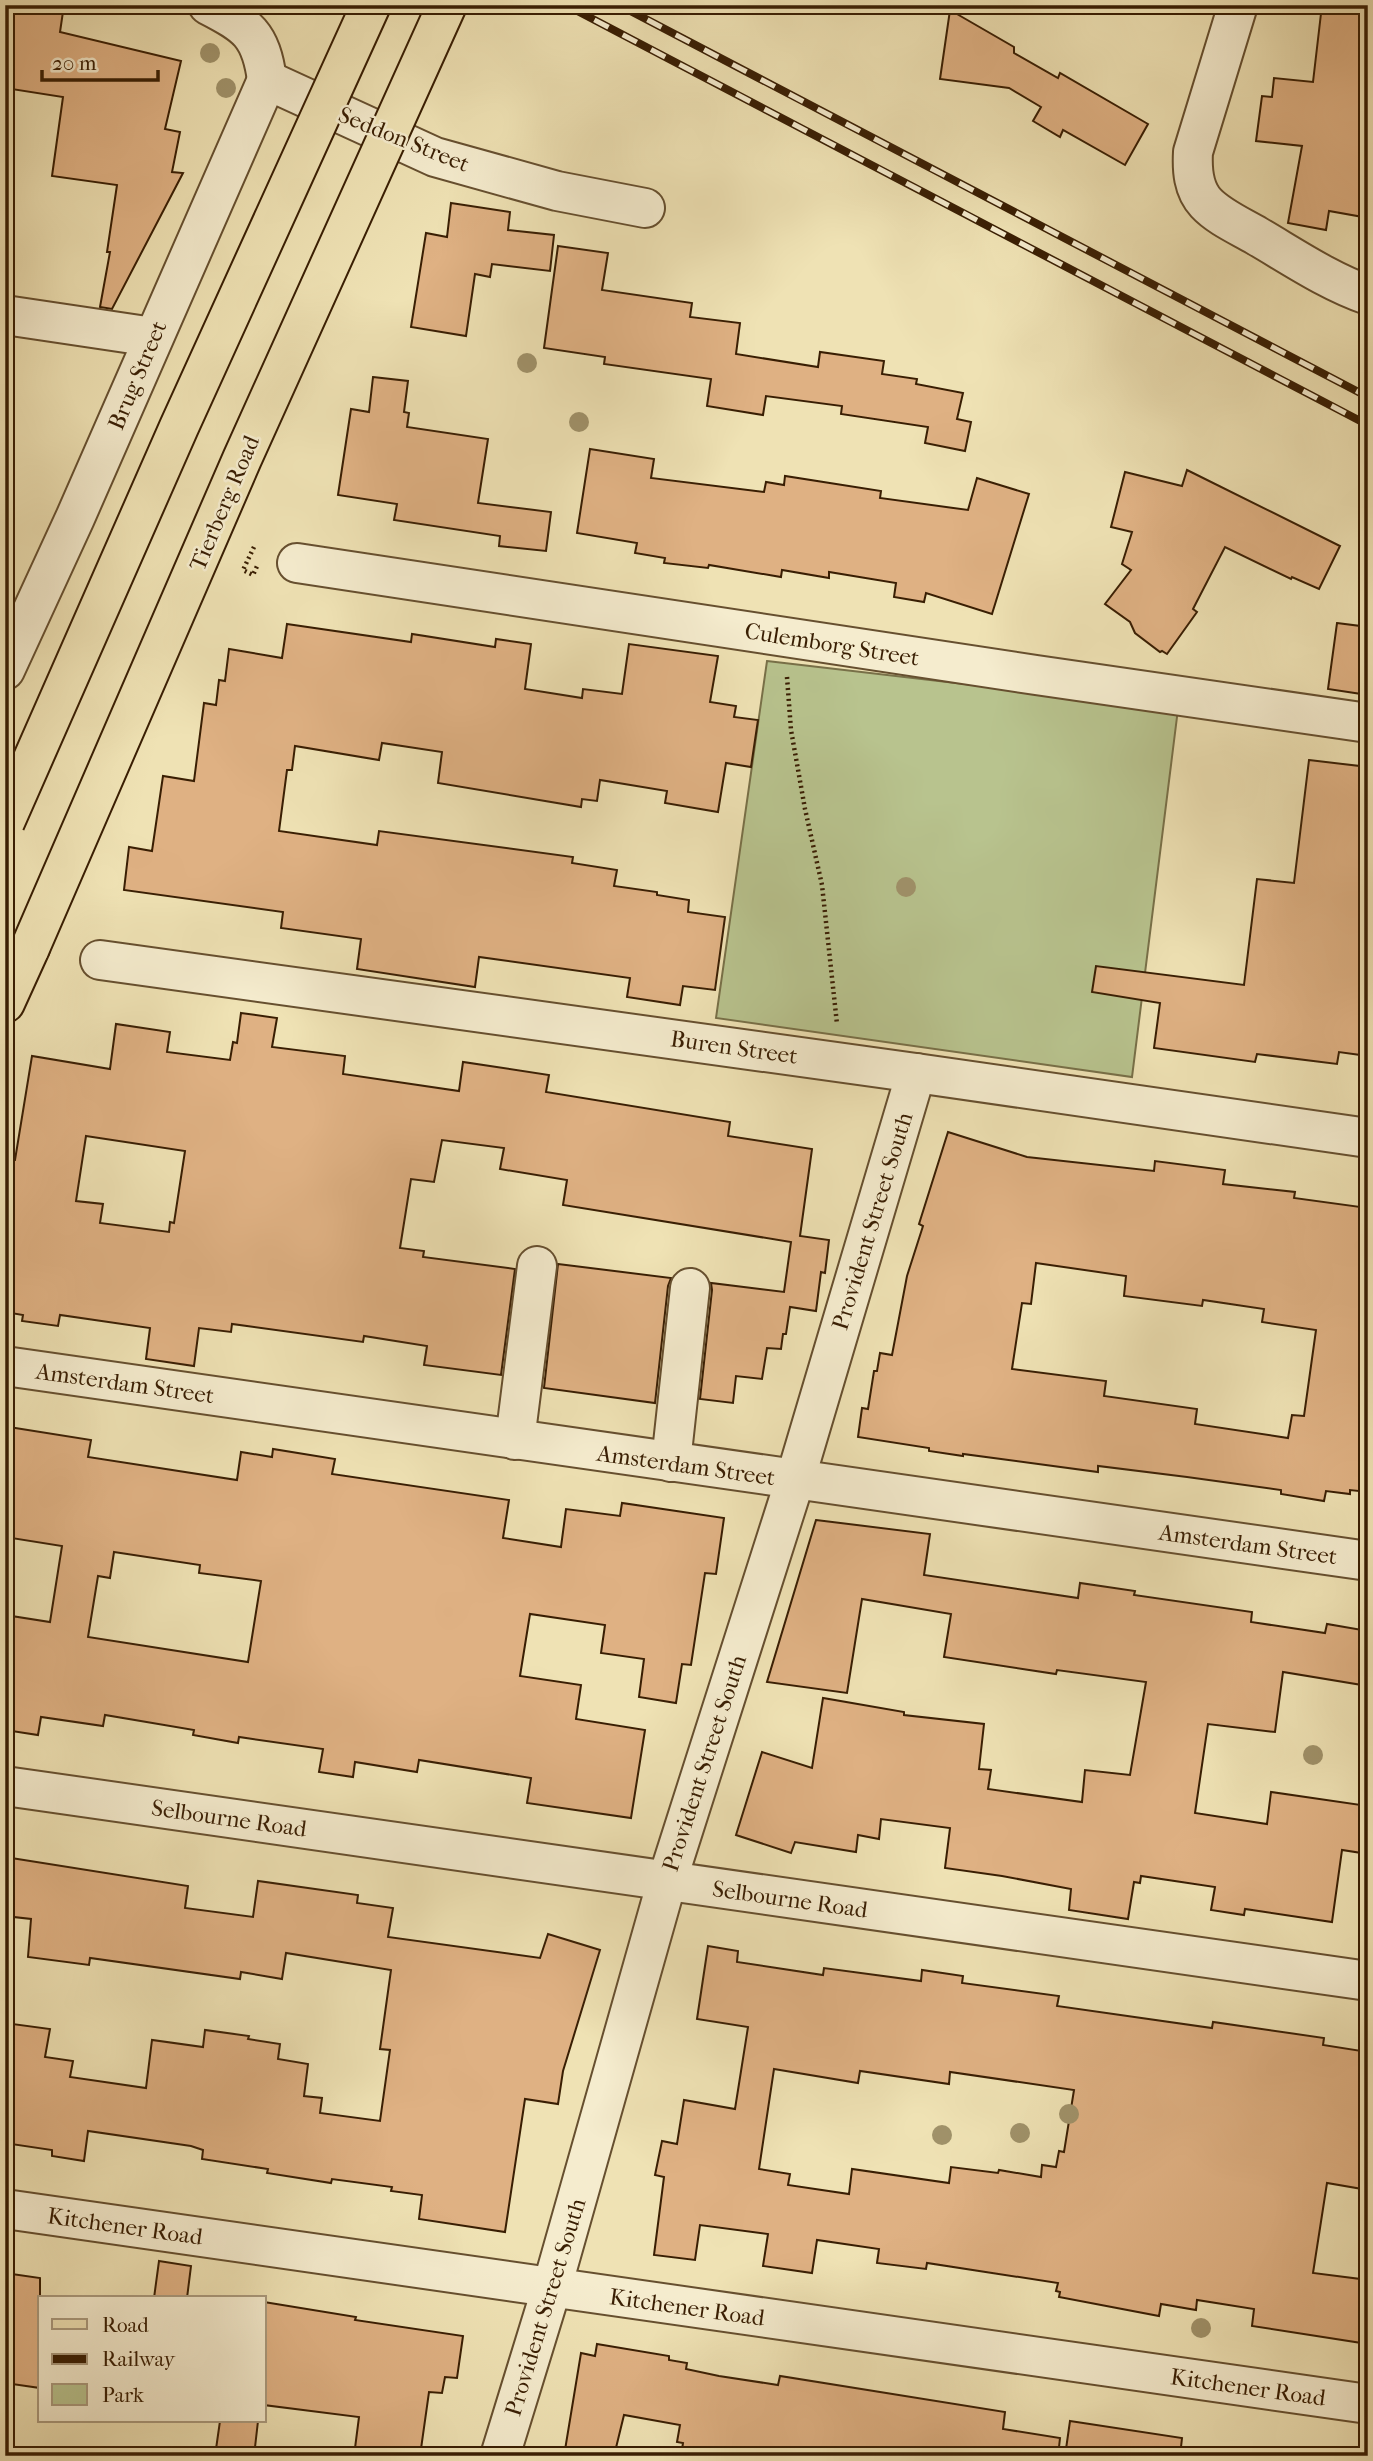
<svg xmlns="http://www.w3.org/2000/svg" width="1373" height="2461" font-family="'IM FELL French Canon',serif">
	<rect width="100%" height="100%" fill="#efe2b4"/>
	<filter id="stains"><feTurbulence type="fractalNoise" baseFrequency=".00286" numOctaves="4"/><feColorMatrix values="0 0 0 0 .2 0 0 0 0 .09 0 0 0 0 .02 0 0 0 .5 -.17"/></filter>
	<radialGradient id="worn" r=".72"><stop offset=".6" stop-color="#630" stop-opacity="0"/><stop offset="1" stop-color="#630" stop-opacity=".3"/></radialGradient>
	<path fill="#b8c38e" stroke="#787048" stroke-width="2" d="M767,661l411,48 -46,368 -416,-59z"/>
	<g fill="#dfb183" stroke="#391e03" stroke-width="2" fill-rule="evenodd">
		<path d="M5,5h59l-4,27 121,29 -16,68 15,3 -8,40 11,1 -71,136 -12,-2 10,-55h-3l10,-67 -65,-9 11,-79 -58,-9z"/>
		<path d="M1322,5h46v186l-5,26 -34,-6 -3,19 -38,-7 14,-77 -46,-5 6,-45 10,1 2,-19 39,4z"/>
		<path d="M950,10l64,37v6l44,25 2,-5 88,51 -23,41 -62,-35 -3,7 -27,-16 8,-14 -32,-19 -69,-9z"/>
		<path d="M451,203l59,9 -2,18 46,5 -4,36 -58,-7 -2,13 -15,-3 -9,62 -55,-9 15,-94 21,4z"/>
		<path d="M558,246l50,7 -6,37 90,13 -2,14 50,6 -4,31 82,13 2,-15 64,9 -2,13 35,5 -1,5 47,9 -6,26 14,3 -6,29 -40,-8 3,-16 -87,-13 1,-8 -76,-10 -3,19 -56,-9 4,-27 -107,-15 1,-7 -61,-9z"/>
		<path d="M373,377l35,4 -4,31 5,1 -2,14 81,12 -10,64 73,9 -5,39 -47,-5 1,-10 -106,-16 3,-16 -59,-9 13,-86 18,3z"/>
		<path d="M590,449l64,10 -3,19 113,14 2,-10 18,3 1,-9 96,15 -1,7 88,12 9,-32 52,16 -37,120 -66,-21 -2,9 -30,-5 2,-14 -67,-11v6l-47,-8 -1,7 -72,-12 -1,3 -44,-5 1,-5 -30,-5 2,-10 -60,-10z"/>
		<path d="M1187,470l153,76 -21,43 -27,-12 -1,2 -66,-32 -32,62 4,3 -30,42 -5,-3 -2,1 -25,-19 -5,-11 -25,-18 26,-34 -9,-6 10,-32 -21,-5 14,-55 57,14z"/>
		<path d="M1337,623l31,4v68l-40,-6z"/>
		<path d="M287,624l124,18 1,-8 83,13 1,-8 35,5 -6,45 57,9 1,-9 39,5 7,-50 89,12 -8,46 26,4 -2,11 24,3 -7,47 -25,-4 -8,49 -53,-9 2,-12 -67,-11 -3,21 -15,-2 -1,8 -143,-24 4,-31 -60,-9 -3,17 -84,-14 -3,24h-5l-8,61 98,14 2,-14 194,26 -1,6 45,7 -3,16 43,6v3l32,5 -1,12 37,5 -10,73 -32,-4 -3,19 -53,-8 3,-19 -151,-21 -4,30 -118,-18 4,-30 -80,-11 2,-16 -159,-22 5,-43 23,4 11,-75 31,5 10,-78 12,2 3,-25 6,1 4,-32 53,9z"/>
		<path d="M1309,760l59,7v289l-29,-4 -2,12 -80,-10 -2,8 -101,-14 6,-45 -68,-11 4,-26 148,19 13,-106 37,4z"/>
		<path d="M241,1013l36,5 -5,29 73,9 -2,18 116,17 4,-29 86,13 -3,17 184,30 -2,14 84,13 -12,87 29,4 -4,33 -4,-1 -5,39 -26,-4 -4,27h-3l-2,15 -14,-1 -5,31 -26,-3 -3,27 -33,-4 12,-109 -1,-7 73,9 7,-50 -228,-37 4,-25 -67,-11 4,-21 -62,-8 -8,42 -23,-3 -11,69 24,3 -1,6 92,12 -14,106 -77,-10 3,-19 -63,-10 -1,6 -131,-18 -1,8 -32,-4 -5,38 -48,-7 4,-31 -90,-13 -2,11 -36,-5 1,-6 -18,-3v-153l10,1 17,-104 78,13 6,-45 54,8 -3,20 63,8 3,-18 4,1zM86,1136l99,15 -11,72 -4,-1 -1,10 -69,-9 3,-19 -27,-3z"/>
		<path d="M948,1132l79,25 127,14 1,-10 70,9 -2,14 72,8 -1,6 74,10v284l-18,-2v4l-24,-3 -2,10 -43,-7v-4l-94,-13 -89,-11v6l-135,-18v2l-34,-5v-3l-71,-11 4,-29 6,1 6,-38h3l3,-18 12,2 15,-79 16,-50 -4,-2zM1036,1263l90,13 -2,20 78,10 1,-6 61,9 -2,13 54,8 -12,86 -12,-1 -4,23 -93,-14 2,-15 -93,-13 2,-15 -94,-12 10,-66 9,1z"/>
		<path d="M558,1264l113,14 -3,8 -13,117 -111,-15z"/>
		<path d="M9,1427l82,13 -3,17 149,23 4,-28 31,5 1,-8 62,10 -3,15 177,26 -6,38 58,9 5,-38 54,7 2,-13 102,15 -8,56 -11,-1 -14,92 -9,-1 -6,39 -37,-6 5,-38 -43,-6 4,-28 -75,-11 -10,62 61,9 -5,34 69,11 -14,88 -104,-15 4,-25 -112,-18 -2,12 -62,-10 -2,15 -34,-5 4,-23 -84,-12 -1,6 -45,-8 1,-5 -89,-15 -2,11 -62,-9 -3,18 -33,-5v-115l45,7 12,-76 -57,-9v-85zM114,1552l86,13 -1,8 62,8 -13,81 -160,-25 10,-61 12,2z"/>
		<path d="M816,1520l114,14 -6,41 154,23 2,-15 55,8 -1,4 118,17 -1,10 74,11 2,-9 41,7v55l-85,-14 -8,60 -67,-8 -13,89 72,11 4,-32 97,14v48l-26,-4 -10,72 -87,-13 -1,6 -33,-5 4,-23 -74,-11 -1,7 -6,-1 -6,37 -59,-9 2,-21 -69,-13 -57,-8 5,-40 -69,-9 -2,20 -21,-4 -2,17 -61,-10 -4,11 -55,-18 26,-83 50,16 11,-70 81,14v3l80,9 -5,45 12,1 -3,19 94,13 3,-32 45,5 16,-93 -89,-12 -1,4 -112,-17 7,-43 -89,-15 -15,94 -80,-11z"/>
		<path d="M5,1857l183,29 -3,22 68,9 5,-36 100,14 -1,8 36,5 -5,29 152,21 8,-24 52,16 -37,121 -5,33 -33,-5 -20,133 -86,-13 3,-24 -31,-4 1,-4 -60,-8 -1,4 -64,-10 1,-4 -66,-10 1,-9 -12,-4 -103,-15 -4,30 -32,-5v-6l-41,-6 1,-12h-7v-55l8,-53 37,5 -5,28 28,4 -3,16 76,11 6,-48 51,7 2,-17 44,6 -1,3 32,5 -2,15 30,5 -4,32 18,2 -2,15 60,8 10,-71 -10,-1 11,-79 -105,-17 -4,26 -41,-7 -1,7 -150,-21 -1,7 -61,-8 3,-38 -26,-3z"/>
		<path d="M708,1946l30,5 -1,11 86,13 1,-7 97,13 1,-11 41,6 -1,7 97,13 -2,10 155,22 1,-6 111,16 -1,7 45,7v138l-41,-7 -14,90 55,7v64l-116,-18 2,-17 -57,-9 -1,10 -35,-6 -2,12 -100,-19 1,-5 -4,-1 2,-8 -131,-20 -1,6 -49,-6 2,-14 -62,-9 -5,33 -49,-7 5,-32 -68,-9 -5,35 -41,-5 10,-78 -9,-2 7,-34 15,3 7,-44 51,9 13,-82 -51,-8zM774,2069l84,14 2,-12 89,13 1,-12 124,18 -10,62 -5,-1 -3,16 -14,-2 -1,12 -42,-7 -1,3 -47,-6 -2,16 -97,-14 -3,25 -61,-9 2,-11 -31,-5z"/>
		<path d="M159,2261l32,5 -4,32h-33z"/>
		<path d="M5,2273l35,5v110l-35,-5z"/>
		<path d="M264,2302l92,15 -1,3 108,16 -6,42 -12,-1 -3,16 -13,-1 -9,64h-66l5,-39 -95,-12z"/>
		<path d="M597,2344l72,12v4l18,3 -1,6 33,7 59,9 2,-9 225,36 -2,17 57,9 -2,18h-377l2,-13 -6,-1 3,-17 -56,-10 -10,41h-50l17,-103 14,3z"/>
		<path d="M220,2421h38l-4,35h-39z"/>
		<path d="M1070,2421l112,17 -2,18h-115z"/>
	</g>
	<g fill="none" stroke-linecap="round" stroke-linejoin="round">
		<g stroke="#664f2f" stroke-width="42">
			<g id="minor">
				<path d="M208,5c39,20 53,29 59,75"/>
				<path d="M1238,5l-45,147c-1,18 0,37 13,51 13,14 34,23 51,33 36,21 71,45 111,59"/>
				<path d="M267,80l168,77 122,34 88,17"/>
				<path d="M5,315l148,22"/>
				<path d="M297,563l739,112 332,48"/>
				<path d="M5,670l70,-152 192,-438"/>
				<path d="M100,960l816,113 452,65"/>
				<path d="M5,1366l1363,195"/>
				<path d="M515,1440l22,-174"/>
				<path d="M671,1462l19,-174"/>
				<path d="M5,1786l1363,195"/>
				<path d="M5,2209l1363,195"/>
				<path d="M500,2456l52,-169 115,-406 128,-401 121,-407"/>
			</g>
		</g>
		<g stroke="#391e03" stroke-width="42">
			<path id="major" d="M5,1003l25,-55"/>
		</g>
		<g stroke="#391e03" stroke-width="4.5" stroke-dasharray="2 3.5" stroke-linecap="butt">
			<path d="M254,547l-11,23 10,5 5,-11"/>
			<path d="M787,677l4,53 14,79 17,76 15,139"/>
		</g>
		<use href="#minor" stroke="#f5ecce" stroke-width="38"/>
		<use href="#major" stroke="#efe2b4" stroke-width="38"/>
		<g stroke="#391e03" stroke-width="8">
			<g id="rail">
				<path d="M566,5l802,420"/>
				<path d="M619,5l749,392"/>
			</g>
		</g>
		<use href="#rail" stroke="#f5ecce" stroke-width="5" stroke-dasharray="16" stroke-linecap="butt"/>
		<g stroke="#391e03" stroke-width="42" stroke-linecap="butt">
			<g id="major-bridge">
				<path d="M5,822l174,-395 192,-422"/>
				<path d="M30,948l212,-489 205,-454"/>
			</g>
		</g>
		<use href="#major-bridge" stroke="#efe2b4" stroke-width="38"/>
	</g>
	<g fill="#a0926a">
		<circle cx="210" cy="53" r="10"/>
		<circle cx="226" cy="88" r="10"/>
		<circle cx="527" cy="363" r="10"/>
		<circle cx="579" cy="422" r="10"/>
		<circle cx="906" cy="887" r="10"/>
		<circle cx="1313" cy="1755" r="10"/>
		<circle cx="1069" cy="2114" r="10"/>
		<circle cx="1020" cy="2133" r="10"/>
		<circle cx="942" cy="2135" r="10"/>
		<circle cx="1201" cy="2328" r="10"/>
	</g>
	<g text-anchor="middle" stroke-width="5" stroke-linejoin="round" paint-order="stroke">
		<g font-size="23" fill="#391e03" stroke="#f5ecce">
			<text transform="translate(404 139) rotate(22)" y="8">Seddon Street</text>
			<text transform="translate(137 375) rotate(-67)" y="8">Brug Street</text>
			<text transform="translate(224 503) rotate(-67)" y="8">Tierberg Road</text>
			<text transform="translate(832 644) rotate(9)" y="8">Culemborg Street</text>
			<text transform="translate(734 1047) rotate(8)" y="8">Buren Street</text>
			<text transform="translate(872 1221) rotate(-73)" y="8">Provident Street South</text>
			<text transform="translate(125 1383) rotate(8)" y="8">Amsterdam Street</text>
			<text transform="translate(686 1465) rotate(8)" y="8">Amsterdam Street</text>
			<text transform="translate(1248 1544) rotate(8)" y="8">Amsterdam Street</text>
			<text transform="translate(704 1763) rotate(-72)" y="8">Provident Street South</text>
			<text transform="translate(229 1818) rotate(8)" y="8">Selbourne Road</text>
			<text transform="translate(790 1899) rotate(8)" y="8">Selbourne Road</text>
			<text transform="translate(125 2226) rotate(8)" y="8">Kitchener Road</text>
			<text transform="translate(545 2307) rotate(-73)" y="8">Provident Street South</text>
			<text transform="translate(687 2307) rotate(8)" y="8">Kitchener Road</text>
			<text transform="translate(1248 2387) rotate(8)" y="8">Kitchener Road</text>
		</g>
	</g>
	<rect width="1373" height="2461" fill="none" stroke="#efe2b4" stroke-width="28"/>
	<rect x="7" y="7" width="1359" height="2447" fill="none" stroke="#391e03" stroke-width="3.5"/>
	<rect x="14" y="14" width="1345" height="2433" fill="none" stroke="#391e03" stroke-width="2"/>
	<rect x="38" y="2296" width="228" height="126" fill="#f5ecce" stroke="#aa9a7d" stroke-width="2"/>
	<rect x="52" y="2319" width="35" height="10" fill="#efe2b4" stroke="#aa9a7d" stroke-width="2"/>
	<text x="102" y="2332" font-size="21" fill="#391e03">Road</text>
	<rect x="52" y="2354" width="35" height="10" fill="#391e03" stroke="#aa9a7d" stroke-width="2"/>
	<text x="102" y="2366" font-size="21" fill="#391e03">Railway</text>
	<rect x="52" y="2384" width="35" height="21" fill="#b8c38e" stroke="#aa9a7d" stroke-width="2"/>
	<text x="102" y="2402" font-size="21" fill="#391e03">Park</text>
	<path d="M42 70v10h116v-10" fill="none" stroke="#391e03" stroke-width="3.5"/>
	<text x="52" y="70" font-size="21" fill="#391e03" stroke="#f5ecce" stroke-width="5" paint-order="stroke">20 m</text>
	<rect width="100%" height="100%" filter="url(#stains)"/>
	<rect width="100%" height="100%" fill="url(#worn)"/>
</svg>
